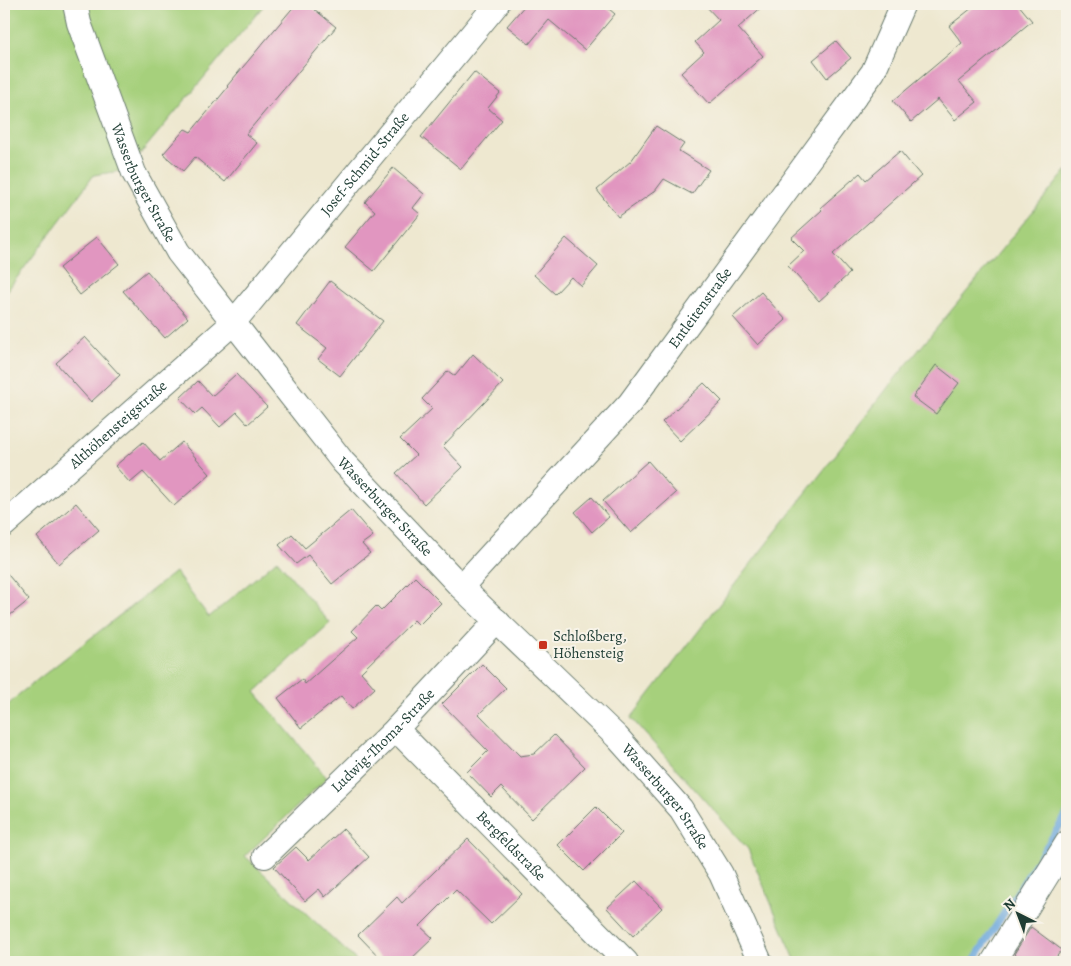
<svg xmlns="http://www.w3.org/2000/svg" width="1071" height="966" font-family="Alegreya,serif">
	<rect width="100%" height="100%" fill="#f7f3e8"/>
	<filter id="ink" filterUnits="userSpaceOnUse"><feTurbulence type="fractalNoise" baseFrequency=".02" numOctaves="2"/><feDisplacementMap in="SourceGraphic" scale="10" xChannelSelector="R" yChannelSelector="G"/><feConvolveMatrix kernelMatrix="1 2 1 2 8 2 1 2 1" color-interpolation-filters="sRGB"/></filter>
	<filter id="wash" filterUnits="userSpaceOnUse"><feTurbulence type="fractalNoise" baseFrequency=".0096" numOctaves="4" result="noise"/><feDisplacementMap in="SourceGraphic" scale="20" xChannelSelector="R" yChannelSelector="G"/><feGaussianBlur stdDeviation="1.12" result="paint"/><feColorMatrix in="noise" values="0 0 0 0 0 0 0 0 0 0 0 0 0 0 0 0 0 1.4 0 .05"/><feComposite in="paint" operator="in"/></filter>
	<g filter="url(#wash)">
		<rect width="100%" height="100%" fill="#eee8d0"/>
		<g fill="#a6d07c" stroke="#628658">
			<path d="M4,4h261l-138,166 -33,5 -90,120z"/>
			<path d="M1067,170v651l-98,141h-173l-48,-113 -117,-131 258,-332z"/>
			<path d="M277,560l53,63 -75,69 72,86 -82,78 113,106h-354v-253l14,-14 157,-123 34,45z"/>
		</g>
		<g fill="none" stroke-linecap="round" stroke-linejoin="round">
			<path stroke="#6ca7dc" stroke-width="7" d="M973,962l94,-148"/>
		</g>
		<g id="blocks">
			<g fill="#e196c0">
				<path d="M296,4h12l28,23 -90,107 11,9 -32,39 -30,-25 -12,14 -20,-17 22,-25 6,3 37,-45 -1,-1z"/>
				<path d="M526,4h77l12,10 -30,36 -36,-30 -20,24 -22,-18z"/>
				<path d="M704,4h61l-27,24 25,28 -54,48 -28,-31 23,-21 -9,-10 24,-22z"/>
				<path d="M977,4h41l14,17 -73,60 18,21 -22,18 -17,-21 -27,23 -18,-21 69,-58 -13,-17z"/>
				<path d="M836,41l15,17 -24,20 -14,-18z"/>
				<path d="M474,72l26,21 -12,15 14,12 -41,49 -40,-32z"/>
				<path d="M656,126l28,18 -5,7 30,19 -17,24 -28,-15 -9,12 -37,26 -21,-27 34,-29z"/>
				<path d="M900,151l21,25 -88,78 17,19 -31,28 -31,-35 16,-15 -13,-13 31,-28 -2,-2 40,-35 6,7z"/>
				<path d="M393,168l31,26 -11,14 7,6 -46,57 -29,-24 30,-36 -10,-9z"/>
				<path d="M97,237l22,27 -39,31 -21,-27z"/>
				<path d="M566,238l32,28 -17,20 -10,-9 -16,17 -21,-19z"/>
				<path d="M147,271l41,47 -23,20 -42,-47z"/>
				<path d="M330,281l53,40 -43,55 -22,-17 9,-11 -30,-23z"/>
				<path d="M761,292l25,28 -28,25 -25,-28z"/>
				<path d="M85,337l35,38 -29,27 -35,-39z"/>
				<path d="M473,354l30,29 -60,63 20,21 -39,37 -28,-31 20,-18 -16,-16 32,-30 -10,-10 26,-28 7,5z"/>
				<path d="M936,365l23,18 -23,31 -23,-17z"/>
				<path d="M236,374l31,33 -19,17 -11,-12 -17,15 -18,-19 -7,6 -15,-16 18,-17 14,15z"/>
				<path d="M704,383l18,18 -42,40 -18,-19z"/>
				<path d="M143,442l17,19 22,-19 28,32 -36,32 -31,-34 -13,11 -15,-17z"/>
				<path d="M648,461l28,32 -45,40 -28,-32z"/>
				<path d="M592,497l17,20 -17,15 -17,-20z"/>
				<path d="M76,503l23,27 -40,34 -22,-27z"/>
				<path d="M351,510l22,26 -11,8 8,9 -38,31 -24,-29 -12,9 -17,-19 13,-11 13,14z"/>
				<path d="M4,570l25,30 -25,20z"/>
				<path d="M415,577l26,26 -22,22 -5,-5 -53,52 14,16 -23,21 -11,-13 -40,32 -23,-30 24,-19 3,5 53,-47 -6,-6 24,-25 5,5z"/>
				<path d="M482,664l24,24 -27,26 41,42 14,-2 20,-19 31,32 -53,52 -31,-32 -10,10 -24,-25 21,-21 -46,-47z"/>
				<path d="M596,807l26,26 -38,38 -26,-26z"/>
				<path d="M343,829l26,28 -44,40 -6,-8 -14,12 -31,-34 22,-20 13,13z"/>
				<path d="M468,839l54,55 -31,30 -35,-34 -36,36 13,12 -25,24h-24l-26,-27 39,-38 5,6z"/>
				<path d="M636,881l26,27 -29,28 -26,-28z"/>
				<path d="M1031,927l31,23 -10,12h-28l-10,-8z"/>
			</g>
		</g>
	</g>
	<g filter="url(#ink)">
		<use href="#blocks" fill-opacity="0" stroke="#67796b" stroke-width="1"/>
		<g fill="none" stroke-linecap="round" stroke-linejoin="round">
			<g stroke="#67796b" stroke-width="26">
				<g id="street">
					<path id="s1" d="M75,4l4,19 55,150 44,79 165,210 118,125 156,150 64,72 40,65 39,88"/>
					<path id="s2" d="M4,525l229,-202 264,-319"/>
					<path id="s3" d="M461,587l169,-184 243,-331 30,-68"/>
					<path id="s4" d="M396,729l230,233"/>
					<path id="s5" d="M265,856l131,-127 101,-108"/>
					<path d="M993,962l74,-119"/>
				</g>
			</g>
			<use href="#street" stroke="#fff" stroke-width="24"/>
		</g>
	</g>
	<rect fill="#c8321e" stroke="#f7f3e8" stroke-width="2" x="538" y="640" width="10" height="10" rx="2.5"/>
	<g text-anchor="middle" stroke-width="4" stroke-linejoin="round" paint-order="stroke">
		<g font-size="15" fill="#1f3d34" stroke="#f7f3e8">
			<text dy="5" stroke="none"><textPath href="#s2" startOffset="512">Josef-Schmid-Straße</textPath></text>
			<text dy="5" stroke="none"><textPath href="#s1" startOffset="192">Wasserburger Straße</textPath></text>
			<text dy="5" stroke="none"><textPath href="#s3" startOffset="368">Entleitenstraße</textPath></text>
			<text dy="5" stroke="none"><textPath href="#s2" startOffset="152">Althöhensteigstraße</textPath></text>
			<text dy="5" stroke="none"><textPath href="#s1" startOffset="598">Wasserburger Straße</textPath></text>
			<text dy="5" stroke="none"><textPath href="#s5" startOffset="165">Ludwig-Thoma-Straße</textPath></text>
			<text dy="5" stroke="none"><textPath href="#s1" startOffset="1002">Wasserburger Straße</textPath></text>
			<text dy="5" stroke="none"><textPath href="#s4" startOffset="164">Bergfeldstraße</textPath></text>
		</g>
		<g font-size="15" fill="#1f3d34" stroke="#f7f3e8" text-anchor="start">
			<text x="553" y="641">Schloßberg,<tspan x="553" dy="17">Höhensteig</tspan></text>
		</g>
	</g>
	<rect width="1071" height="966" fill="none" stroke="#f7f3e8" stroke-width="20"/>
	<g transform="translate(1018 914) rotate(318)" stroke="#f7f3e8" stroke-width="4" paint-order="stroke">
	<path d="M0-4L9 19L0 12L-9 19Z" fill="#1f3d34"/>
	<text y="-8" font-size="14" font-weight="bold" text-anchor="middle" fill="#1f3d34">N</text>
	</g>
</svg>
